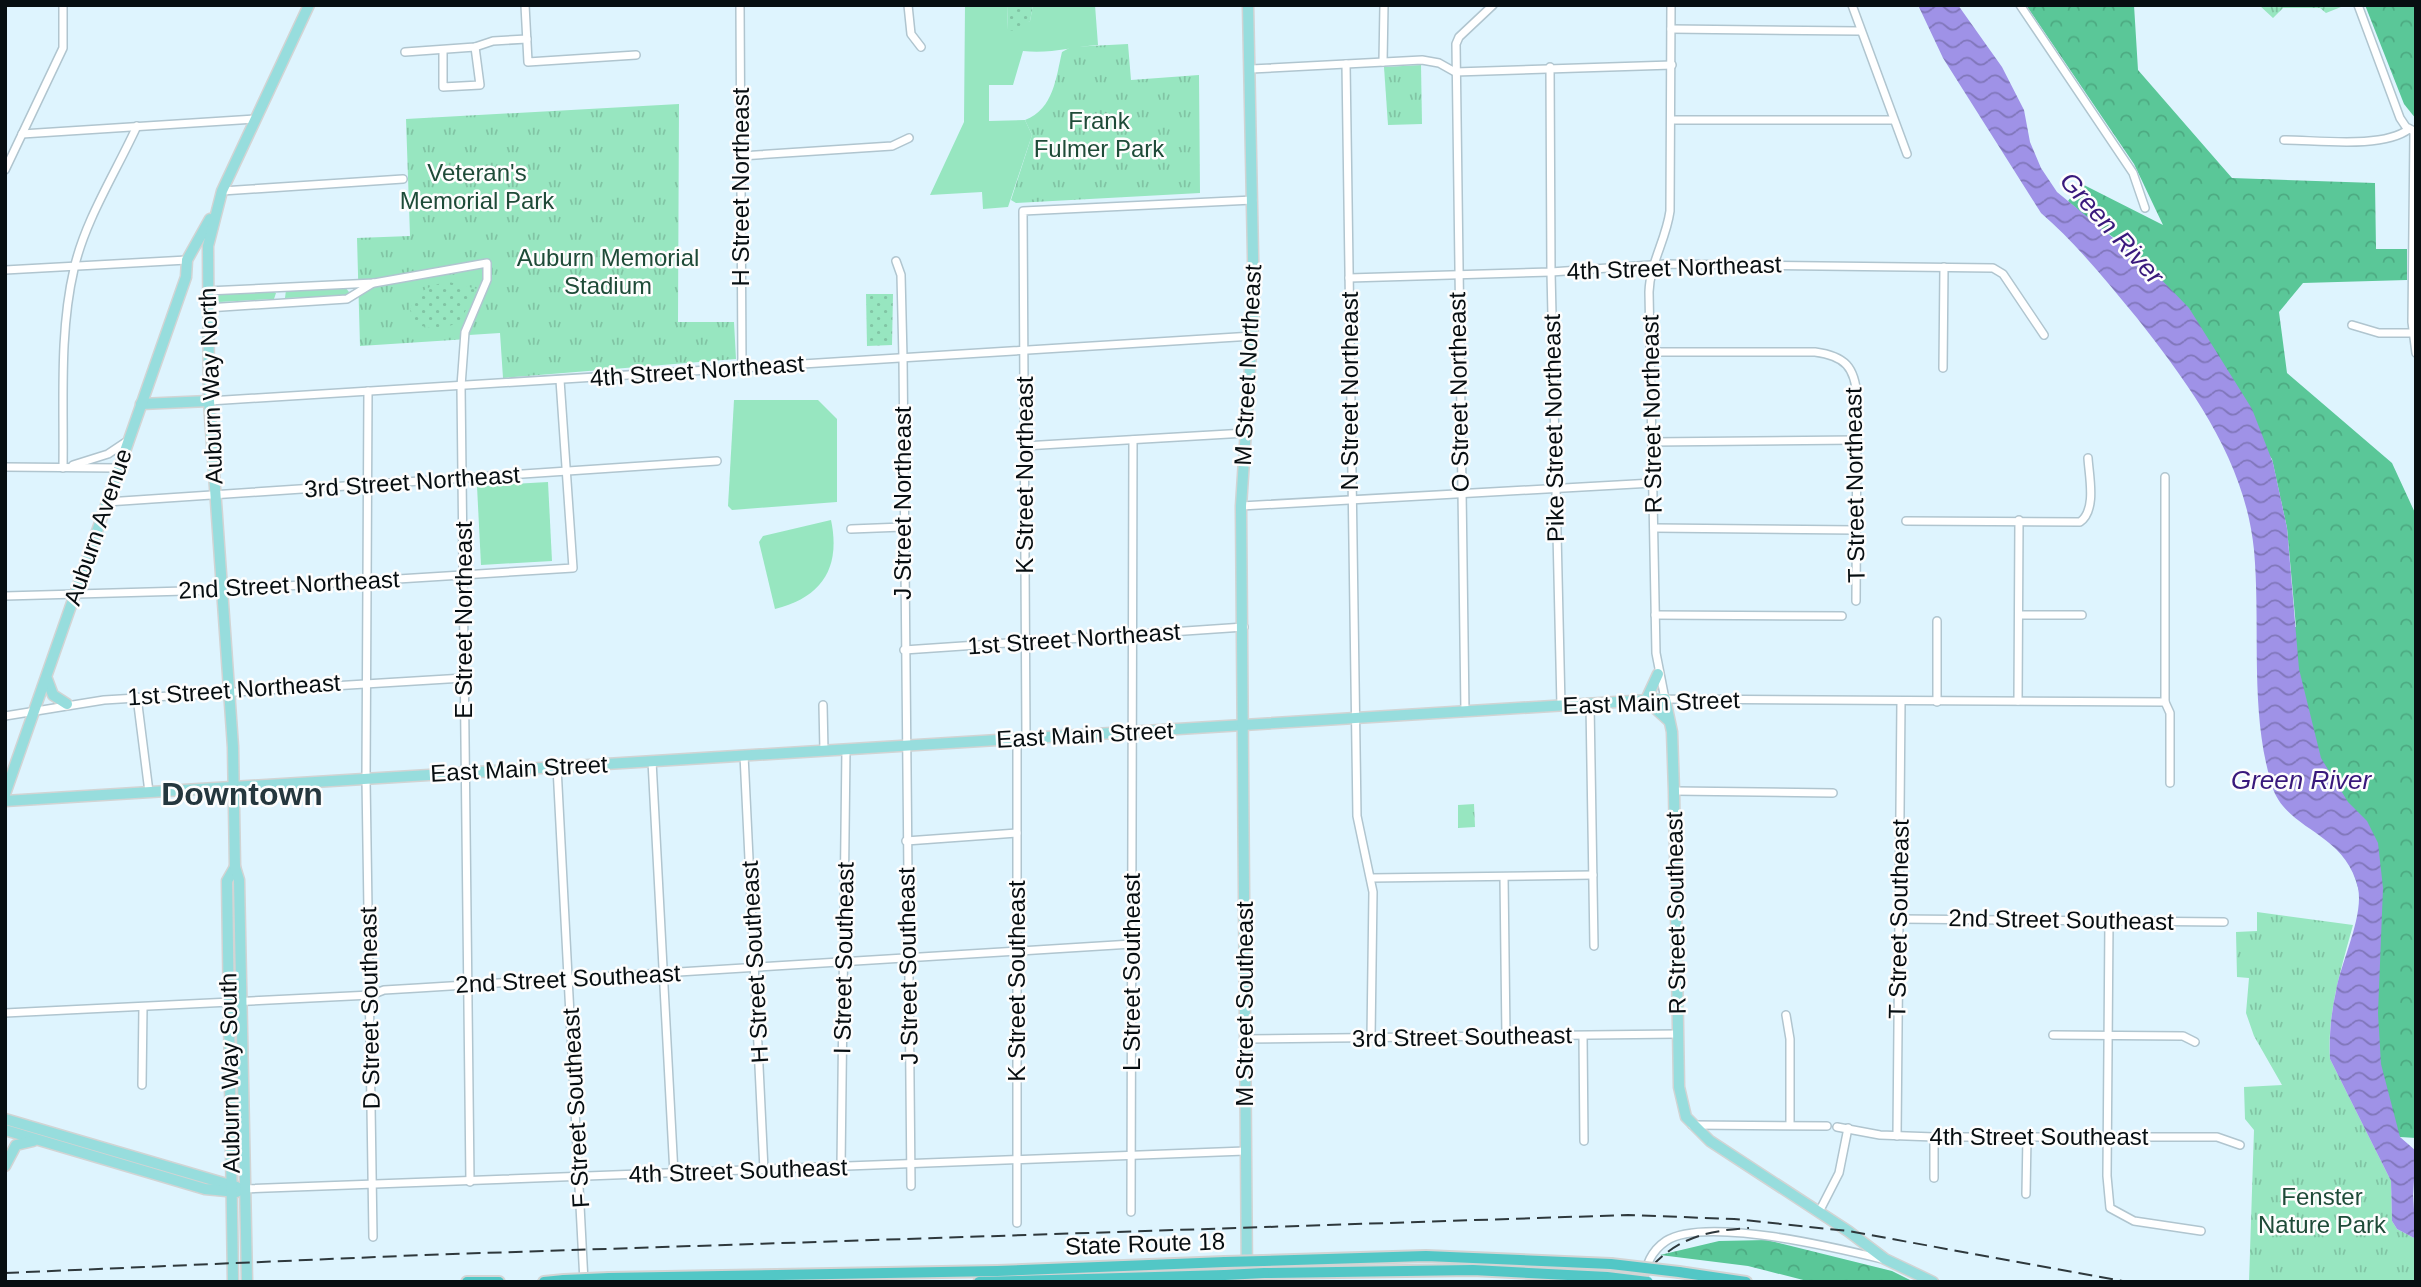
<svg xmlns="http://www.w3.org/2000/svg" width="2421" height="1287" font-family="Helvetica,sans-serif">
	<defs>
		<pattern id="forest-crowns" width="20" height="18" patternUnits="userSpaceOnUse" patternTransform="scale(1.75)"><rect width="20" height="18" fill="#5ac798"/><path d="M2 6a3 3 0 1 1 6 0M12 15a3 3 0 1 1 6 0" fill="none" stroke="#4daa82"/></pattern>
		<pattern id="park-tufts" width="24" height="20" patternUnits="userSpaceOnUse" patternTransform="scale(1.75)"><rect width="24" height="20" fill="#97e6c0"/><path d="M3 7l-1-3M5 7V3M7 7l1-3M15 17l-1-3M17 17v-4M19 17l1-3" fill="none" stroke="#81c4a4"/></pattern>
		<pattern id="garden-dots" width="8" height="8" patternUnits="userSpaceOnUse" patternTransform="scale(1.75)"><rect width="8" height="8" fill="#97e6c0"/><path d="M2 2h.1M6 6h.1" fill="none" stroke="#81c4a4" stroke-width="1.8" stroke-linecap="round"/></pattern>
		<pattern id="water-waves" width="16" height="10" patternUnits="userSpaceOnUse" patternTransform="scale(1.75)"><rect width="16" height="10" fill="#9f92e7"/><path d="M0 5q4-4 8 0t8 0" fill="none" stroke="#8076ba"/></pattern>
	</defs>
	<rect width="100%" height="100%" fill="#def4fe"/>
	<g fill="#97e6c0">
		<path d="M965,5h42l1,25 22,-9 3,-16h62l3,40c-27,2 -48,9 -75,6l-10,34h-24v36l36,-1 7,15 -24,72 -25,2 -1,-17 -52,3 34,-73z"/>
		<path d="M345,287l4,5 -3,4 -61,2 1,-8z"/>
		<path d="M272,291l4,2 -2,6 -55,3 -2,-4 3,-4z"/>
		<path d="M734,400h84l19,19v83l-105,8 -4,-4z"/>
		<path d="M548,482l4,79 -71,4 -4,-79z"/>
		<path d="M831,520c10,48 -9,77 -56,89l-16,-67 4,-6z"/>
	</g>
	<g fill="url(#forest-crowns)">
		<path d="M2026,5h108l4,65 94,108 143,5 1,66h31v31l-104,3 -24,29 8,61 105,90 24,52v623l-16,-1 -19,-18 -6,-176 -96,-316h17l-9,-99 -15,-69 -158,-209 17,-1 -36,-24 -27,-24 14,-17 81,41 -29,-61z"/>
		<path d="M2365,5h51v114l-12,-15z"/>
		<path d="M1767,1240l125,31 22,11h-103l-63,-16 -88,-11 59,-14z"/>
	</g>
	<g fill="url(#park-tufts)">
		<path d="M2259,5h87l-20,8 -6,-5h-37l-10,10z"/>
		<path d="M1128,44l3,36 68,-5 1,118 -184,10 -5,-3 21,-65 -7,-15c29,-11 31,-43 37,-68l9,-5z"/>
		<path d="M1421,65l1,59 -34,1 -4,-58z"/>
		<path d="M679,104l-1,218h56l2,37 -233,19 -3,-45 -31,2 -1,4 -108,7 -3,-108 53,-2 -4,-117z"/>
		<path d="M1474,804l1,23 -17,1v-23z"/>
		<path d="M2257,912l96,13c-12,44 -26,88 -23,134l61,122 1,40 5,8 19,10v43h-167l5,-152 -9,-11 -1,-32 38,-2 -28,-49 -8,-23 3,-35 -12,-1 -1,-45 21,-1z"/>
	</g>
	<g fill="url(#garden-dots)">
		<path d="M1007,5h26l-3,16 -15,10 -7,-1z"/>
		<path d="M449,282l28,7 -18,34 -21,6 -22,-4 -6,-15c4,-18 21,-26 39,-28z"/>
		<path d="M866,294h27l-1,51 -25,1z"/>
	</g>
	<path fill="url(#water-waves)" d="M1918,5h40l44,62 22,43 6,32 11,26 16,24 94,77 38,39 63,101 21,54 14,65 12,141 22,89 27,44 19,19 11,22 5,45 -5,125 3,51 19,73 16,14 -3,44 3,44 -19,-10 -5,-8 -1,-40 -61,-122c-1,-23 1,-46 6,-68 5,-29 28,-75 22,-103 -13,-57 -72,-57 -86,-102 -23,-75 -11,-158 -18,-236 -9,-90 -63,-163 -117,-232 -30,-36 -60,-74 -96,-105l-98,-155z"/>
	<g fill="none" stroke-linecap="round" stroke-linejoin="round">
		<g stroke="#b0c5cf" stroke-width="10">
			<g id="minor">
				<path d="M525,5l3,57 108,-7"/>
				<path d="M740,5l2,363"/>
				<path d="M908,5l3,29 10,13"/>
				<path d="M1671,5l-1,206c-4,29 -20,52 -21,81l7,361 9,46 500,3"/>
				<path d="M1852,5l55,149"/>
				<path d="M2020,5l113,168 12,35"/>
				<path d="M2358,5l42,113 6,9 10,5"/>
				<path d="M1671,29l188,2"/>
				<path d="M443,50v37l37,-2 -5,-38"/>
				<path d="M405,52l70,-5 18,-6 34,-2"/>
				<path d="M1383,62l1,-57"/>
				<path d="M1346,64l11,752 16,76 -2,146"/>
				<path d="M1550,67l1,205 10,434"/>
				<path d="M1251,69l171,-9 17,3 16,9 217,-7"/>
				<path d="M1671,120h222"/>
				<path d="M2414,132l-2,190 4,31"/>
				<path d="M22,134l233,-15"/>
				<path d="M2284,140c33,0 99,9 125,-11"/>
				<path d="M741,156l151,-10 17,-8"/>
				<path d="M5,170l58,-122v-43"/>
				<path d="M222,191l181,-12"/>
				<path d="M896,261l5,14 2,83 8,828"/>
				<path d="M5,270l182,-10"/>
				<path d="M1349,278l202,-6 114,-8 328,4 10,6 41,61"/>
				<path d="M207,291l167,-8 113,-20v17l-22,52 -4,54 9,796"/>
				<path d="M207,308l140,-9 26,-16"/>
				<path d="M2352,325l27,8h33"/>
				<path d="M1650,352h165c30,4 40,15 42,45l-1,204"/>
				<path d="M1943,368l1,-101"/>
				<path d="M368,391l-2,388 7,458"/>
				<path d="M209,401l1044,-65"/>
				<path d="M1652,442l205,-2"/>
				<path d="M1024,446l222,-13"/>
				<path d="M73,465l35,-11 21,-14"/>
				<path d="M5,467l113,1"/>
				<path d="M63,468c1,-66 -4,-135 11,-199 11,-49 42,-97 63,-143"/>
				<path d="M2165,477v225l5,11v70"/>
				<path d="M107,502l610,-41"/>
				<path d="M1241,506l412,-23"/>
				<path d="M1906,521l174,1c17,-12 9,-46 8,-64"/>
				<path d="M1654,528l202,2"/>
				<path d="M851,529l52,-2"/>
				<path d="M5,596l216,-6 352,-22 -13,-188"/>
				<path d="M1655,615l187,1"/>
				<path d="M2019,615h63"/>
				<path d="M1937,621v81"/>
				<path d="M904,650l340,-23"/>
				<path d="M137,697l12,95"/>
				<path d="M2018,701l1,-181"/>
				<path d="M1590,704l4,242"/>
				<path d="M823,705l1,46"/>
				<path d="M1465,712l-9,-668 3,-7 34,-32"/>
				<path d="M5,716l99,-16 360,-22"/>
				<path d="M1026,738l-3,-527 230,-11"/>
				<path d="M744,755l20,415"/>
				<path d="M652,761l22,413"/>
				<path d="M557,767l27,515"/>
				<path d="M1674,791l159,2"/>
				<path d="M906,841l111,-8"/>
				<path d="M1504,877l2,160"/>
				<path d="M1371,878l222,-3"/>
				<path d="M1899,919l325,3"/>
				<path d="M2109,921l-2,255 3,32 24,13 67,10"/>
				<path d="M5,1013l366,-18 13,-5 34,-2 714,-44"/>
				<path d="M1786,1015l4,24v86"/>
				<path d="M2053,1035l130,1 12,6"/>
				<path d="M1583,1036l1,105"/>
				<path d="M1245,1039l433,-5"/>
				<path d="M142,1085l1,-78"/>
				<path d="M1692,1125l135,1"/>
				<path d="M1837,1127l43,8 54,2h283l23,8"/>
				<path d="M1897,1136l4,-434"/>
				<path d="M841,1167l5,-418"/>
				<path d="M1934,1178v-41"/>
				<path d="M244,1189l1001,-38"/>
				<path d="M2026,1194l1,-58"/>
				<path d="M1131,1212l2,-772"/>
				<path d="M1819,1212l20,-39 9,-45"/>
				<path d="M1017,1223v-484"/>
				<path d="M1643,1282c3,-17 8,-31 23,-41 39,-25 171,7 216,18"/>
			</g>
		</g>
		<g stroke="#d2d4d4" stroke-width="13">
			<g id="major">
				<path d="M141,404l68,-3"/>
				<path d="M1658,674l-12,26 22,20"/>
				<path d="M47,679l6,16 14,9"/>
				<path d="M5,794l181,-517 1,-17 23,-41"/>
				<path d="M5,801l1660,-102 7,33 2,59 5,296 7,30 24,24 138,90 37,28 48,23"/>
				<path d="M5,1119l232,68"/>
				<path d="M5,1130l200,59 32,3"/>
				<path d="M5,1166l11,-21 17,-4"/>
				<path d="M233,1282l-6,-401 8,-14"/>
				<path d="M247,1282l-8,-402 -4,-13 -2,-120 -24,-346 -1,-155 14,-55 87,-186"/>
				<path d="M1247,1282l-6,-776 13,-200 -6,-301"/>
			</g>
		</g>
		<g stroke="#d2d4d4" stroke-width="14">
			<g id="highway">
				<path d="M1263,1261l163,-5 185,8"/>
				<path d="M1679,1272l67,10"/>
				<path d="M1264,1273l209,-3 134,7"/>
				<path d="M609,1278l388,-7 228,-9"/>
				<path d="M467,1282h32"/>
				<path d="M544,1282l20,-2"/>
				<path d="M979,1282l246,-7"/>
			</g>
		</g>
		<use href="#minor" stroke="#fff" stroke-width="7"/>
		<use href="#major" stroke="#97dddd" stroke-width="10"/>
		<use href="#highway" stroke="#52c7c6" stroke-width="10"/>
		<g stroke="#2e383c" stroke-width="2" stroke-dasharray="14 7" stroke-linecap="butt">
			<path d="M5,1273l418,-18 1205,-40 106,4 114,12 280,51"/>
			<path d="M1639,1282c30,-41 60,-51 110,-54"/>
		</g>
		<g stroke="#d2d4d4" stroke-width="14" stroke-linecap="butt">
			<g id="highway-bridge">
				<path d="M1225,1262l38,-1"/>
				<path d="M1611,1264l68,8"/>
				<path d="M1225,1275l39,-2"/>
				<path d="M1607,1277l41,5"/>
				<path d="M564,1280l45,-2"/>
			</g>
		</g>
		<use href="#highway-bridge" stroke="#52c7c6" stroke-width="10"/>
	</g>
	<g text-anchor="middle" stroke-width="5" stroke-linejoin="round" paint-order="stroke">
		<g font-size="24" fill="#1e4b38" stroke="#fdfdfd">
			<text x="1099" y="129">Frank<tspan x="1099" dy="28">Fulmer Park</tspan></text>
			<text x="477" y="181">Veteran's<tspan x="477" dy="28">Memorial Park</tspan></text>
			<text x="608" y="266">Auburn Memorial<tspan x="608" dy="28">Stadium</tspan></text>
			<text x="2322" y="1205">Fenster<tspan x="2322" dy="28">Nature Park</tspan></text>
		</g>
		<g font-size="24" fill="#070e11" stroke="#fdfdfd">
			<text transform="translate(741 187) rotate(-90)" y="8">H Street Northeast</text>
			<text transform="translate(1674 268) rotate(-2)" y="8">4th Street Northeast</text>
			<text transform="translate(1248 365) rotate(-87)" y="8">M Street Northeast</text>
			<text transform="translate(697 371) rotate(-4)" y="8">4th Street Northeast</text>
			<text transform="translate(211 386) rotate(-92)" y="8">Auburn Way North</text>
			<text transform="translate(1350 391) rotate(-90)" y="8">N Street Northeast</text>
			<text transform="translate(1459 392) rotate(-91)" y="8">O Street Northeast</text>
			<text transform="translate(1652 414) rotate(-91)" y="8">R Street Northeast</text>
			<text transform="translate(1554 428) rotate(-91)" y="8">Pike Street Northeast</text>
			<text transform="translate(1025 475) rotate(-90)" y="8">K Street Northeast</text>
			<text transform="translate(412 482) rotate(-4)" y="8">3rd Street Northeast</text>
			<text transform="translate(1855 485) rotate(-91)" y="8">T Street Northeast</text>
			<text transform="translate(903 503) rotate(-90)" y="8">J Street Northeast</text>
			<text transform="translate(98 527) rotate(-71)" y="8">Auburn Avenue</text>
			<text transform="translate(289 585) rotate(-3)" y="8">2nd Street Northeast</text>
			<text transform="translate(464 620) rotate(-90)" y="8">E Street Northeast</text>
			<text transform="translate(1074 639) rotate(-4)" y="8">1st Street Northeast</text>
			<text transform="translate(234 690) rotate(-4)" y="8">1st Street Northeast</text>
			<text transform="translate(1651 703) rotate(-2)" y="8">East Main Street</text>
			<text transform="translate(1085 735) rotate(-3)" y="8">East Main Street</text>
			<text transform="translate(519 769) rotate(-3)" y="8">East Main Street</text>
			<text transform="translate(1676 913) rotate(-91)" y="8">R Street Southeast</text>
			<text transform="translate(1899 919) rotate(-89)" y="8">T Street Southeast</text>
			<text transform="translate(2061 920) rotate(1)" y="8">2nd Street Southeast</text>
			<text transform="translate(844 958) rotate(-89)" y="8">I Street Southeast</text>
			<text transform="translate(755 962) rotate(-93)" y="8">H Street Southeast</text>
			<text transform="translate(908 966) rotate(-91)" y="8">J Street Southeast</text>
			<text transform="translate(1132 972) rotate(-90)" y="8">L Street Southeast</text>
			<text transform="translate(568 979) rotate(-3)" y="8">2nd Street Southeast</text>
			<text transform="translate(1017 981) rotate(-90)" y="8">K Street Southeast</text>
			<text transform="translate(1245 1004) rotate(-90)" y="8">M Street Southeast</text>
			<text transform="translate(370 1008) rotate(-91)" y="8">D Street Southeast</text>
			<text transform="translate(1462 1037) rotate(-1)" y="8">3rd Street Southeast</text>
			<text transform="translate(230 1073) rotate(-91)" y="8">Auburn Way South</text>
			<text transform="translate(576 1108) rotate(-93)" y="8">F Street Southeast</text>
			<text x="2039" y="1145">4th Street Southeast</text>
			<text transform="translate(738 1171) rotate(-2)" y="8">4th Street Southeast</text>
			<text transform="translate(1145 1244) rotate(-2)" y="8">State Route 18</text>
		</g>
		<g font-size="26" font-style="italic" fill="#39197c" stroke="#fdfdfd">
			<text transform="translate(2112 228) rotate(48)" y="9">Green River</text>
			<text x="2301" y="789">Green River</text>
		</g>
		<g font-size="32" font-weight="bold" fill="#25373e" stroke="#fdfdfd">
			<text x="242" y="805">Downtown</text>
		</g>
	</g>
	<rect width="2421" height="1287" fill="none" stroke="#070e11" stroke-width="14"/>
</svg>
